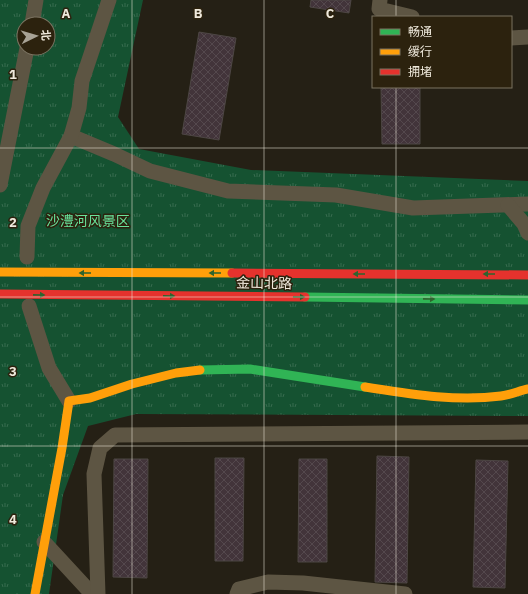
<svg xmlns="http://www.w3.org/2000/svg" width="528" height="594" font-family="'IBM Plex Sans','Noto Sans SC',sans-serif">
	<defs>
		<pattern id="grass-tufts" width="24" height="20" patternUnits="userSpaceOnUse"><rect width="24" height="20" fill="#155231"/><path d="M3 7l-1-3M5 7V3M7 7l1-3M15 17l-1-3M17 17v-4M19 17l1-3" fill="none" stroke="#376b4e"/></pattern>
		<pattern id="building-cross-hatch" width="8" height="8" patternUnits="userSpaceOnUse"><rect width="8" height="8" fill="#42343a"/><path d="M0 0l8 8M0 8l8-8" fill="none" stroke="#54484d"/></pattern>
	</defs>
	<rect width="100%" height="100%" fill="#252015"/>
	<path fill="url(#grass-tufts)" fill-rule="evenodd" d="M0,0h143l-25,117 21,32 112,21 277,11v235l-392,-2 -48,12 -25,69 -14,99h-49zM24,24h24v24h-24z"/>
	<g fill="url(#building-cross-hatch)" stroke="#4d4644">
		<path d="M311,0h40l-2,13 -39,-6z"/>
		<path d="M199,32l37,6 -17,102 -37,-6z"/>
		<path d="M381,87h39v57h-38z"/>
		<path d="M377,456l32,1 -2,126 -32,-1z"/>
		<path d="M215,458h29l-1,103h-28z"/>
		<path d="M114,459h34l-1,119 -34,-1z"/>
		<path d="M299,459h28v103h-29z"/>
		<path d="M476,460l32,1 -3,127 -32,-1z"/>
	</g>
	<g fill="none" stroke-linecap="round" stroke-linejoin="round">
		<g stroke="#5d5543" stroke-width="15">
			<path d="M380,0l-1,9 33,8"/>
			<path d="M32,24l4,-24"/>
			<path d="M511,38l17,-1"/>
			<path d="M71,136l43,18 36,17 78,20 108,4 77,13 115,-4"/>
			<path d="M0,185l27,-137"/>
			<path d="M508,205l16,19 4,9"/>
			<path d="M27,257l1,-31 15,-38 28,-52 8,-28 3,-27 27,-81"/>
			<path d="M29,306l20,62 20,33"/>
			<path d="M44,542l48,52"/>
			<path d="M98,594l-4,-120 6,-26 15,-13 413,-3"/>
			<path d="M237,594l2,-5 29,-7 35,1 102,11"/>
		</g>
		<g stroke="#30b455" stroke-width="9">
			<path d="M305,297l223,3"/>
			<path d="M200,370l50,-1 115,18"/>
		</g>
		<g stroke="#ff9f0a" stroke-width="9">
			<path d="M0,272l232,1"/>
			<path d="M365,387c45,7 91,15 136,9 9,-1 18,-5 27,-7"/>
			<path d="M35,594l27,-146 7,-47 21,-3 42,-14 44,-11 24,-3"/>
		</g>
		<g stroke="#e5322d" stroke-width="9">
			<path d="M232,273l296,2"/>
			<path d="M0,294l305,3"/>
		</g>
	</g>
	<defs><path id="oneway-solid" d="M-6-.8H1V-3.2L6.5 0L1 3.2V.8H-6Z"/></defs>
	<g fill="#2e642e">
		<use href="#oneway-solid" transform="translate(85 273) rotate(-180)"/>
		<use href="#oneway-solid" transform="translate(215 273) rotate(-180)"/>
		<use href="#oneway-solid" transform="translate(359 274) rotate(-180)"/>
		<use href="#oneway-solid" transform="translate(489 274) rotate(-180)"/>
		<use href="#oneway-solid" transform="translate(39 295) rotate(1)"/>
		<use href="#oneway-solid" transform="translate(169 296) rotate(1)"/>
		<use href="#oneway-solid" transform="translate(299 297) rotate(1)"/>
		<use href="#oneway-solid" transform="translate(429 299) rotate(1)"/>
	</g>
	<path fill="none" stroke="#efe9dc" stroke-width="1" stroke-opacity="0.55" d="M132,0v594M264,0v594M396,0v17M396,87v507M0,148h528M0,297h528M0,446h528"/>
	<g text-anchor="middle" stroke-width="3" stroke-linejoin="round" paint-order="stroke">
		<g font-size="14" fill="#68e39b" stroke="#2c220e">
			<text x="88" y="226">沙澧河风景区</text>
		</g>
		<g font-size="14" fill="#efe9dc" stroke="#2c220e">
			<text transform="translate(264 283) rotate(1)" y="5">金山北路</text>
		</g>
	</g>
	<g font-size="13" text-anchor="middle" font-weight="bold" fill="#efe9dc" stroke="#2c220e" stroke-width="3" stroke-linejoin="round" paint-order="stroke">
		<text x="66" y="18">A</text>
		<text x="198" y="18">B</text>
		<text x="330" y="18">C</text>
		<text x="13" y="79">1</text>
		<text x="13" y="227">2</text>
		<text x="13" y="376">3</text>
		<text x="13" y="524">4</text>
	</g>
	<rect x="372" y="16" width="140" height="72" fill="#2c220e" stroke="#7a7260"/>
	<rect x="380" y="29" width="20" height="6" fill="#30b455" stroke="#7a7260"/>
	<text x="408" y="36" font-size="12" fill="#efe9dc">畅通</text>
	<rect x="380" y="49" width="20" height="6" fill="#ff9f0a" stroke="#7a7260"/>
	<text x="408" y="56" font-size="12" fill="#efe9dc">缓行</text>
	<rect x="380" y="69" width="20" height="6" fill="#e5322d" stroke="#7a7260"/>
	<text x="408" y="76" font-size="12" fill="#efe9dc">拥堵</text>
	<g transform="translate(36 36) rotate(85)"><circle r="19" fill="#2c220e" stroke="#7a7260"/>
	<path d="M0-3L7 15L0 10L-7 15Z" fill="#a8a396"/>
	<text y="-6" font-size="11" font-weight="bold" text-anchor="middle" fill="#efe9dc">北</text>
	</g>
</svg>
